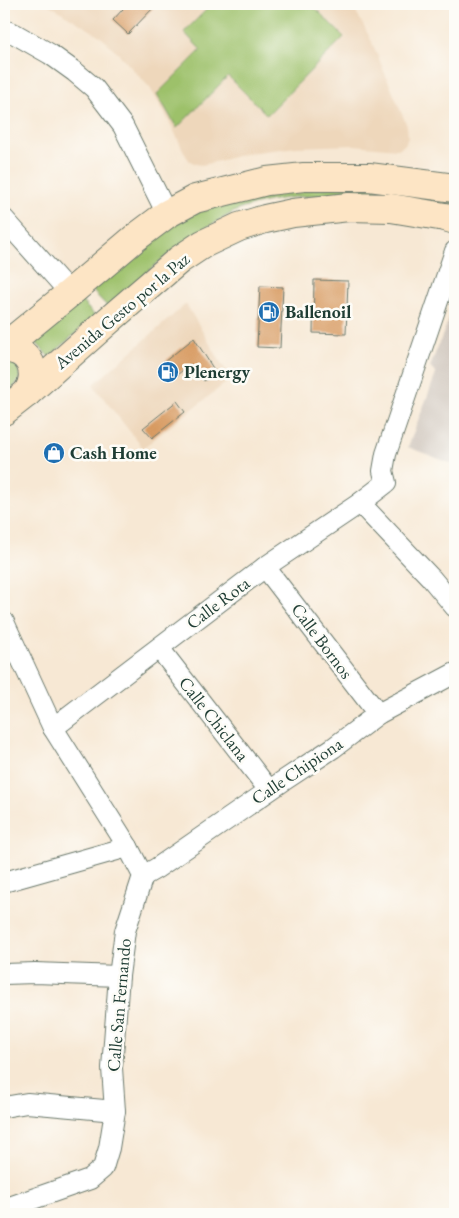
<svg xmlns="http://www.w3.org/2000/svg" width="459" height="1218" font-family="'EB Garamond',serif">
	<rect width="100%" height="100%" fill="#fdfcf7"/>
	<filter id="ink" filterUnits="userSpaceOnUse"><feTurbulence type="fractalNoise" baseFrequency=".02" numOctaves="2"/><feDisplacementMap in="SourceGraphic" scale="10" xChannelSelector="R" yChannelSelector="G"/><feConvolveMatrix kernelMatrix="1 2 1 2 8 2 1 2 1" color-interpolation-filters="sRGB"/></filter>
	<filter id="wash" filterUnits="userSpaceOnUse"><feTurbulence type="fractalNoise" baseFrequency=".0096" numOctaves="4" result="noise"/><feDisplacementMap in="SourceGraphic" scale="20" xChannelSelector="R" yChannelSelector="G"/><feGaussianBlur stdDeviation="1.12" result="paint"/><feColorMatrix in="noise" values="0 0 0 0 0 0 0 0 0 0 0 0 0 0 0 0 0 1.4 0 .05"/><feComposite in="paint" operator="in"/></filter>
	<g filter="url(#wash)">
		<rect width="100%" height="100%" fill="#f7e8d4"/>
		<g fill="#eed7bb">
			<path d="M48,4h304l19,36 36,86 1,11 -2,6 -4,4 -5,2 -43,-4 -57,2 -49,6 -41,11 -6,1 -5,-1 -6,-3 -4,-5 -18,-37 -18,-31 -35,-38 -15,-14z"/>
			<path d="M186,304l37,62 9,12 -89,70 -50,-63z"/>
		</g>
		<path fill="#ccc2b9" d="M455,303v162l-47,-18 28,-73 -6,-7z"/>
		<g fill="#9dc16b" stroke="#5e7f50">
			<path d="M212,4h99l33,33 -77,78 -39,-39 -51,52 -20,-34 44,-44 -17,-18z"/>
			<path d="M348,185l107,14v8c-69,-7 -145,-22 -212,1 -7,2 -14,7 -20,10 -43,23 -79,57 -116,88l-17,-18 96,-75 46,-14z"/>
			<path d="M79,298l16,18 -46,41 -17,-19z"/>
			<path d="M4,359l13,6 3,12 -5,9 -11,8z"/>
		</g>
		<g id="blocks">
			<g fill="#d7995e">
				<path d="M118,4h39l-29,30 -15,-14 10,-11z"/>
				<path d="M314,280l34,1 -2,53 -33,-1z"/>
				<path d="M260,286l23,1 -3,61 -23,-1z"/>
				<path d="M194,338l22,35 -12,8 -14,-17 -14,12 -12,-14z"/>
				<path d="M177,401l8,11 -33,26 -9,-10z"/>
			</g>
		</g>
	</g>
	<g filter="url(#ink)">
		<use href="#blocks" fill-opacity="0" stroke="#6b796c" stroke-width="1"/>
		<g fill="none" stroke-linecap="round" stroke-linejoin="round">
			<g stroke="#6b796c" stroke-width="22">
				<g id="street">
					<path d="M4,30l11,4 35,20 25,18 19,16 29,38 44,88"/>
					<path d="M4,219l66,74"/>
					<path d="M360,503l71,75 24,29"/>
					<path d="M265,567l113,147"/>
					<path d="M4,622l49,106 75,119 15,29 -18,55 -6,45 -7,92 3,43 -6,37 -6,20 -13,11 -86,30"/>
					<path d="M159,648l110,142"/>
					<path d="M53,728l212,-161 95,-64 26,-20 -3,-12 3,-17 69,-203"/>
					<path d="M143,876l14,-8 126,-87 50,-33 45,-34 77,-41"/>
					<path d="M4,882l124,-35"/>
					<path d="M4,974l31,-1 84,3"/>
					<path d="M4,1107l23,-4 88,8"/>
				</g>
			</g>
			<g stroke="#6b796c" stroke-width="30">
				<g id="secondary">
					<path d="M4,347l66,-54 65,-55 32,-24 28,-15 72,-18 37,-4h65l86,11"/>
					<path d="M4,349c26,-1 36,24 23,44"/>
					<path d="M4,411l23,-18 81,-72 71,-61 24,-16 36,-17 26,-8 28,-6 56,-6 42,1 54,9 10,3"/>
				</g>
			</g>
			<use href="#street" stroke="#fff" stroke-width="20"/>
			<use href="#secondary" stroke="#fde5c5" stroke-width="28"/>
		</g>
	</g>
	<defs>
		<g id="fuel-disc" transform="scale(1.125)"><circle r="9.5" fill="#1f6fb2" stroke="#fdfcf7"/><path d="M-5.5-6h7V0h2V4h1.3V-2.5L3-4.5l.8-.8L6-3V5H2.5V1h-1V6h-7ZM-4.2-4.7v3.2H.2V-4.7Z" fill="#fff"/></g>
		<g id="shop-disc" transform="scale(1.125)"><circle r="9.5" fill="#1f6fb2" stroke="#fdfcf7"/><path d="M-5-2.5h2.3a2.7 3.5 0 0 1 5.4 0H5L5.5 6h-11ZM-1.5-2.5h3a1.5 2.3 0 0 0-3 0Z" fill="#fff"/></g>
	</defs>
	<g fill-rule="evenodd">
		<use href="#fuel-disc" x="269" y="312"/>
		<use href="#fuel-disc" x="168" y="372"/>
		<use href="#shop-disc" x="54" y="453"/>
	</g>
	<g text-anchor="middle" stroke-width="5" stroke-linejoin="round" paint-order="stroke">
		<g font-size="18" fill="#1f3d34" stroke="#fdfcf7">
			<text transform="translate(122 311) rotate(-40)" y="6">Avenida Gesto por la Paz</text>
			<text transform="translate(218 603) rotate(-37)" y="6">Calle Rota</text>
			<text transform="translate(322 641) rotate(53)" y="6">Calle Bornos</text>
			<text transform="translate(214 719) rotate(52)" y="6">Calle Chiclana</text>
			<text transform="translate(297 771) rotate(-34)" y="6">Calle Chipiona</text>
			<text transform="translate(119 1005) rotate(-85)" y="6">Calle San Fernando</text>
		</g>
		<g font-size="18" font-weight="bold" fill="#1f3d34" stroke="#fdfcf7" text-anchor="start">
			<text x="285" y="318">Ballenoil</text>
			<text x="184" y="378">Plenergy</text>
			<text x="70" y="459">Cash Home</text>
		</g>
	</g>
	<rect width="459" height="1218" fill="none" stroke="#fdfcf7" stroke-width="20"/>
</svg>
